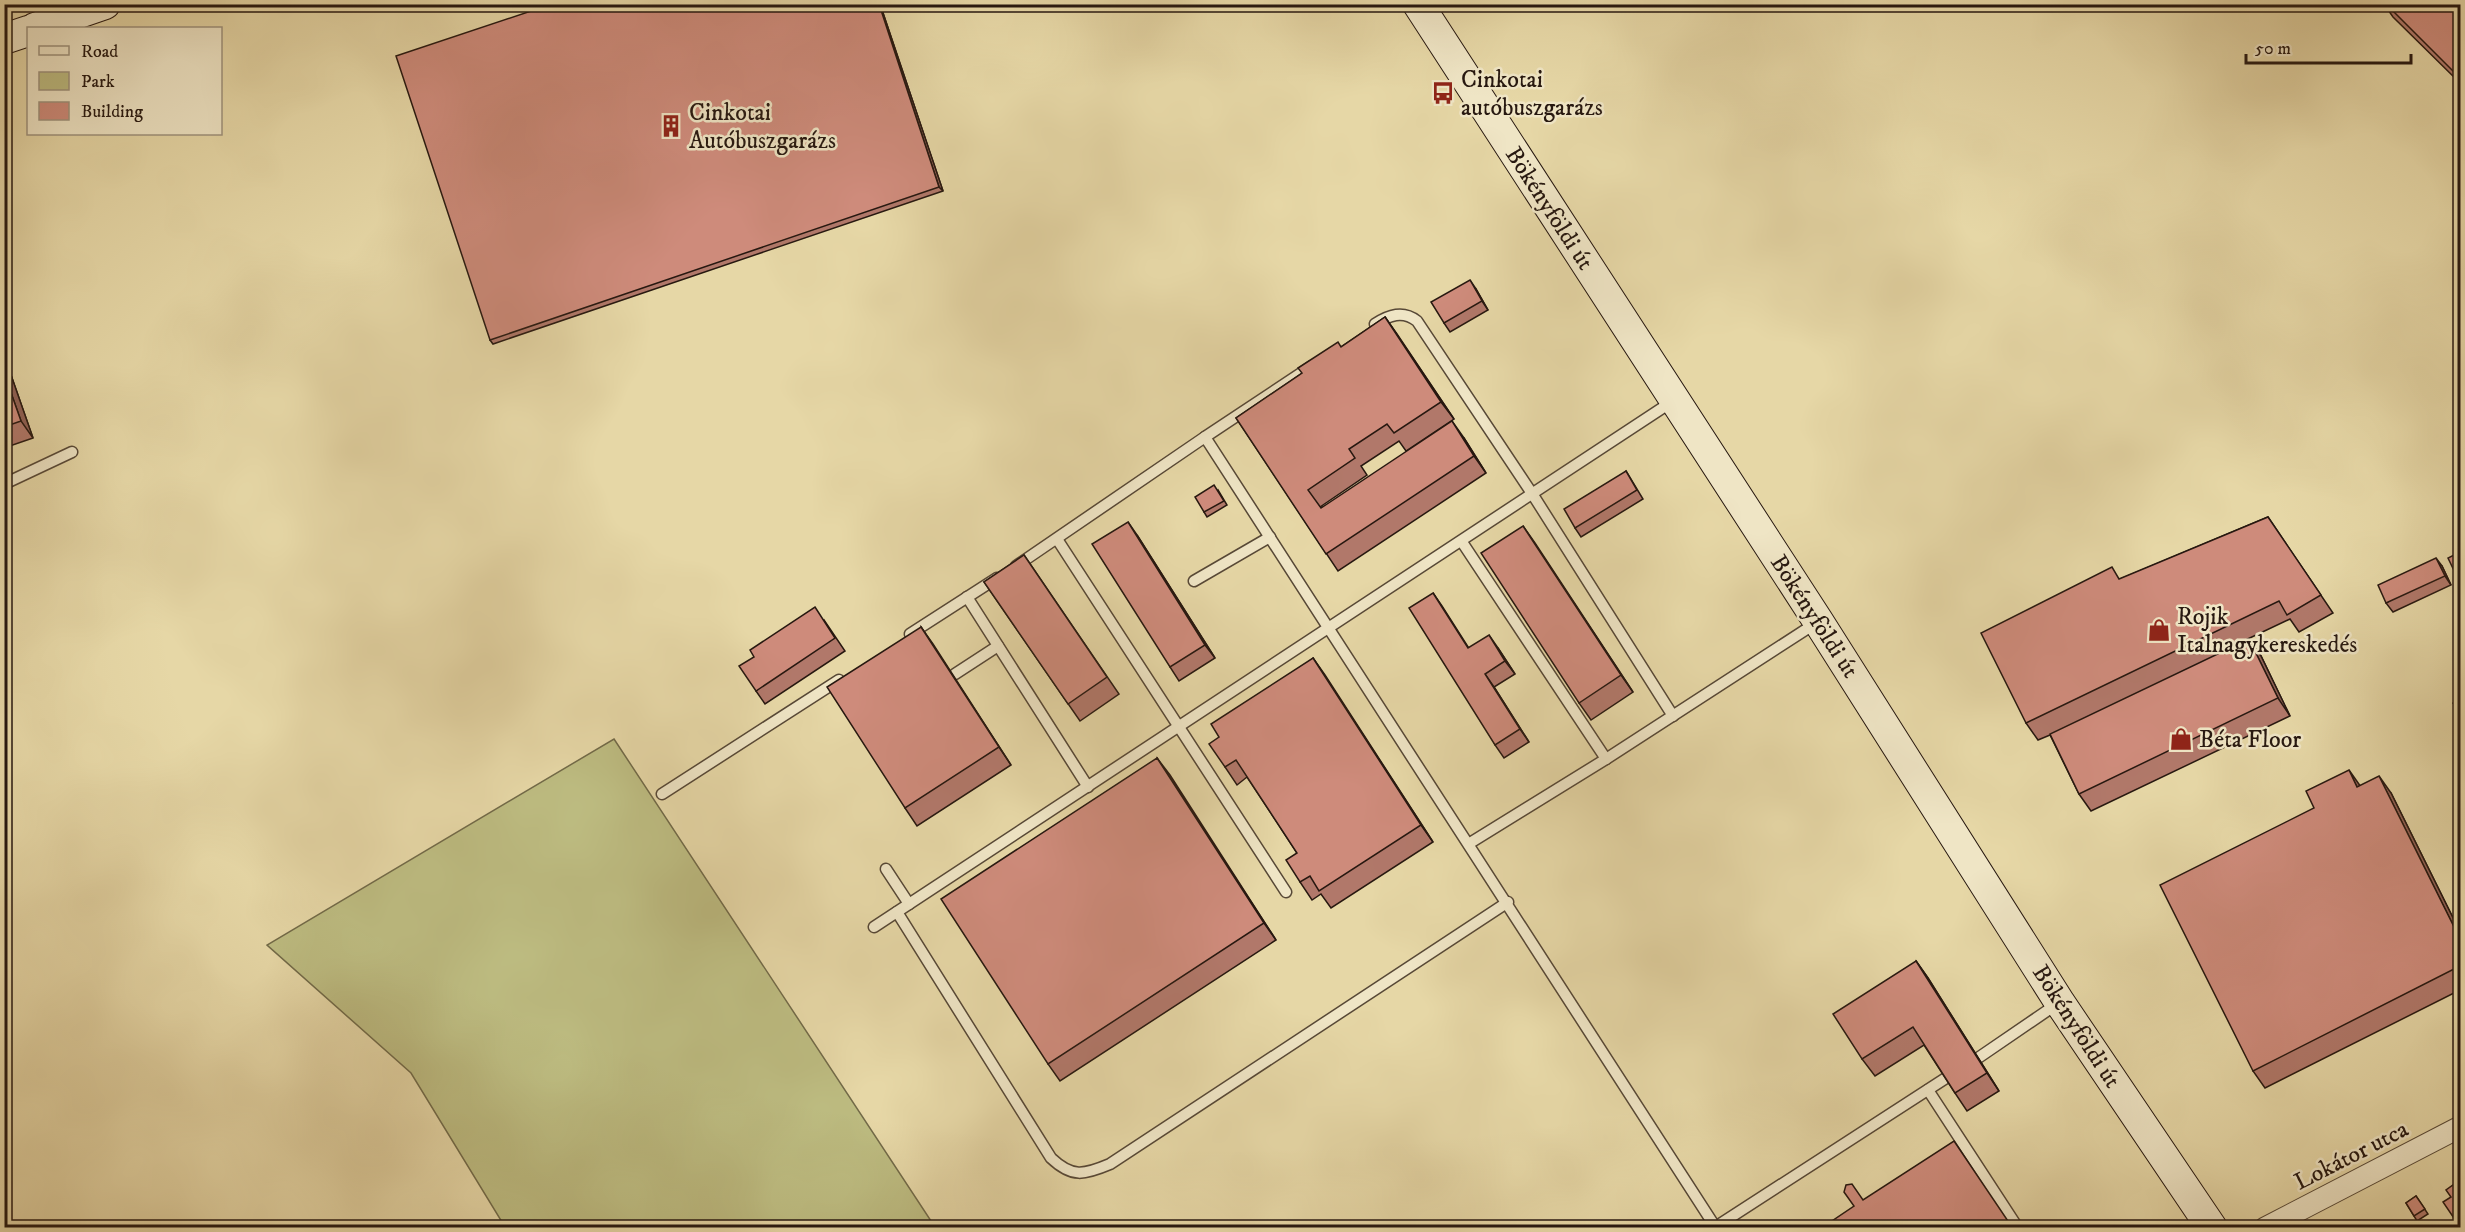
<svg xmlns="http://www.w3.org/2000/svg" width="2465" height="1232" font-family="'IM FELL DW Pica',serif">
	<rect width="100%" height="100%" fill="#e6d7a6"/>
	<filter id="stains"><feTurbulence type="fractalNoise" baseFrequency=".00333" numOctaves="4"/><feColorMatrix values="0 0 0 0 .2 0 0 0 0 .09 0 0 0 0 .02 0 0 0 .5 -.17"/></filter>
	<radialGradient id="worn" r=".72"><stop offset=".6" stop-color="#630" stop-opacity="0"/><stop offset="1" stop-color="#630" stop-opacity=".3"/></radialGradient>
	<path fill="#bdbc81" stroke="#726a48" stroke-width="1.5" d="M614,739l321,488h-430l-94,-154 -144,-128z"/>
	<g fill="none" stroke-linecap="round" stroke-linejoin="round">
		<g stroke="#574836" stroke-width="13">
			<g id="lane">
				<path d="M1375,324c14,-9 28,-14 42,-3l116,174 140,221"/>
				<path d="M1205,437l107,-71"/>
				<path d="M4,484l68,-32"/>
				<path d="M1057,539l229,353"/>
				<path d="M1462,542l144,217"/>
				<path d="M1016,566l189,-129 511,791"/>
				<path d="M1194,581l76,-44"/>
				<path d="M967,597l121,190"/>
				<path d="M910,634l87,-56"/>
				<path d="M955,674l43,-28"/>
				<path d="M662,794l177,-114"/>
				<path d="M1470,843l136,-84 210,-136"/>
				<path d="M886,869l23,35"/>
				<path d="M897,912l154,246c21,20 33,17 59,6l398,-262"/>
				<path d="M874,927l799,-526"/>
				<path d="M1978,1058l79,-54"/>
				<path d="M1928,1090l90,138"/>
				<path d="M1714,1228l232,-150"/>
			</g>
		</g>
		<g stroke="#574836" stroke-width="23">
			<path id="street" d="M2265,1228l195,-101"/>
		</g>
		<g stroke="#271810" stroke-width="32">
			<g id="secondary">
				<path d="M1418,4l400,617 242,382 152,225"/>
				<path d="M35,28l70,-24"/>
				<path d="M4,39l24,-8"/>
			</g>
		</g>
		<use href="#lane" stroke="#efe5c5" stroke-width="10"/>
		<use href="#street" stroke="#efe5c5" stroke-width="21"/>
		<use href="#secondary" stroke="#efe5c5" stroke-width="30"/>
	</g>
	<g fill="#b1786a" stroke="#271810" stroke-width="1.5">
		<path d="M880,4l63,187 -450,153 -3,-4z"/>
		<path d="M2384,4h76v79l-67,-66z"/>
		<path d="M1476,289l12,21 -38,22 -6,-9z"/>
		<path d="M1385,317l69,102 -48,32 -7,-10 -38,25 6,9 -47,32 1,1 143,-70 22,35 -148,98 -102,-153z"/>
		<path d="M4,355l29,83 -29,10z"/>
		<path d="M1626,471l17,28 -62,38 -6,-9z"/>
		<path d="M1218,490l9,15 -20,12 -3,-5z"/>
		<path d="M2268,517l65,96 -34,19 -9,-13 -74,35 33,-15 12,17 29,60 -199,95 -12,-17 -29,-59 -12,5 -12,-17 94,-144z"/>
		<path d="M1523,526l110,166 -42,28 -12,-17z"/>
		<path d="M1137,535l78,123 -36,23 -9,-14z"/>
		<path d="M1024,555l95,139 -39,27 -96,-139z"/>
		<path d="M2442,566l9,19 -58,27 -7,-9z"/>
		<path d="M1433,593l35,55h30l17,26 -21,13 35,55 -25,16 -9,-13z"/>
		<path d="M824,620l21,31 -80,53 -9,-13z"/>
		<path d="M921,627l90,138 -94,61 -12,-18z"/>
		<path d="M1313,658l120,184 -102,66 -10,-14 -9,6 -12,-18 -3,-29 -50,-76 -10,8 -12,-18 -6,-30z"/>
		<path d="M1157,758l119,182 -216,141 -12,-17z"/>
		<path d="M2360,786l31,7 69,139v58l-195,98 -12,-17z"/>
		<path d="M1916,961l12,17 71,113 -32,20 -12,-18 -31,-48 -49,31 -13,-17z"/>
		<path d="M2416,1196l12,18 -11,7 -11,-18z"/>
	</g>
	<g fill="#906156" stroke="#271810" stroke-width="1.5">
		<path d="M879,4h1l63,187 -4,-4z"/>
		<path d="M1470,280l6,9 12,21 -6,-9z"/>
		<path d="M1385,317l12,17 57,85 -13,-17z"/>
		<path d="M4,355l29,83 -12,-17 -17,-48z"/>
		<path d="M1452,421l12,17 22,35 -12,-17z"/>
		<path d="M1128,522l9,13 78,123 -10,-13z"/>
		<path d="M1523,526l12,17 98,149 -12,-17z"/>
		<path d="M2436,558l6,8 9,19 -6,-9z"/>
		<path d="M1433,593l9,13 35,55 -9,-13z"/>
		<path d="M921,627l12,17 78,121 -12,-18z"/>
		<path d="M1489,635l9,13 17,26 -10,-13z"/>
		<path d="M2249,639l12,17 29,60 -12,-18z"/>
		<path d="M1313,658l12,17 108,167 -12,-17z"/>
		<path d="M1485,674l9,13 35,55 -9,-13z"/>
		<path d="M1157,758l13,17 106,165 -12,-17z"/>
		<path d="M2349,770l12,17h-4z"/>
		<path d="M2379,776l12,17 69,139v7z"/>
		<path d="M1916,961l12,17 71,113 -12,-18z"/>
	</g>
	<g fill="#ce8b7b" stroke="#271810" stroke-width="1.5">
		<path d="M552,4h327l60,183 -449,153 -94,-284z"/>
		<path d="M2386,4h74v74z"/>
		<path d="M1470,280l12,21 -38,22 -13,-21z"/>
		<path d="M1385,317l56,85 -47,31 -7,-9 -38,25 6,9 -47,32 13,18 131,-87 22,35 -148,98 -90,-136 66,-45 -4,-5 40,-26 3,5z"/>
		<path d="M4,373l17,48 -17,6z"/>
		<path d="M1626,471l11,19 -62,38 -11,-19z"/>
		<path d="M1214,485l10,16 -20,11 -9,-15z"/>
		<path d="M2268,517l53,78 -34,20 -8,-14 -253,122 -45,-90 131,-66 7,12z"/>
		<path d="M1128,522l77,123 -35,22 -78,-123z"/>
		<path d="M1523,526l98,149 -42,28 -98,-150z"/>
		<path d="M2460,552v31l-12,-25z"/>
		<path d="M1024,555l83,122 -39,27 -84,-122z"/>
		<path d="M2436,558l9,18 -59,27 -8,-18z"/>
		<path d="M1433,593l35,55 21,-13 16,26 -20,13 35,55 -25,16 -86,-137z"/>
		<path d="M815,607l20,31 -79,53 -17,-25 15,-9 -4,-7z"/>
		<path d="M921,627l78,120 -94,61 -78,-121z"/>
		<path d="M2249,639l29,59 -199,96 -29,-60z"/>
		<path d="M1313,658l108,167 -102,66 -9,-15 -10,6 -14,-22 11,-7 -61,-93 -11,7 -16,-23 10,-7 -8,-13z"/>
		<path d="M2460,697v15l-7,-9z"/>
		<path d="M1157,758l107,165 -216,141 -107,-165z"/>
		<path d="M2349,770l8,17 22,-11 81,163v27l-207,105 -93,-186 154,-77 -8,-17z"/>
		<path d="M1916,961l71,112 -32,20 -42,-66 -51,32 -29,-45z"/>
		<path d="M1954,1141l58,86h-189l31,-21 -10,-14 2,-7 6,-1 11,16z"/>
		<path d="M2460,1180v47l-17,-25 8,-5 -5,-7z"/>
		<path d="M2416,1196l9,13 -11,7 -8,-13z"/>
		<path d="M2418,1222l4,5h-13z"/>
	</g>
	<defs>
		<g id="bus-bare" transform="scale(1.8)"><path d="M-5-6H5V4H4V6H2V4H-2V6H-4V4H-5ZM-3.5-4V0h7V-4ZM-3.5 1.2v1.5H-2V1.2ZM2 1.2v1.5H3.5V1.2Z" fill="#8f2418" stroke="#efe5c5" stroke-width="2.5" paint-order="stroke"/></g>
		<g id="building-bare" transform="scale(1.8)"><path d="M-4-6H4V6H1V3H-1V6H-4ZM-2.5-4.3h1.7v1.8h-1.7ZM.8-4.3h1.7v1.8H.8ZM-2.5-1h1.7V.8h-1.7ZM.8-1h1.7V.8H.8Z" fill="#8f2418" stroke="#efe5c5" stroke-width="2.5" paint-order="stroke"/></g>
		<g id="shop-bare" transform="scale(1.8)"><path d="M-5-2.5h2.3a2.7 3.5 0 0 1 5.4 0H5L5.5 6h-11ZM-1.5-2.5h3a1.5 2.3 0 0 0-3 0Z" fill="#8f2418" stroke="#efe5c5" stroke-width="2.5" paint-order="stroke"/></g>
	</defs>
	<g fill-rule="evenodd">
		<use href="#bus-bare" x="1443" y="93"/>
		<use href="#building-bare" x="671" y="126"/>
		<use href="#shop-bare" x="2159" y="630"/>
		<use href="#shop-bare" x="2181" y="739"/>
	</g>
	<g text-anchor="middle" stroke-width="5" stroke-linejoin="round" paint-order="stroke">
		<g font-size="24" fill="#271810" stroke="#efe5c5" text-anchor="start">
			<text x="1461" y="87">Cinkotai<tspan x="1461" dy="28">autóbuszgarázs</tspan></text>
			<text x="689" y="120">Cinkotai<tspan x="689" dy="28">Autóbuszgarázs</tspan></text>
			<text x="2177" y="624">Rojik<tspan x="2177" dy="28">Italnagykereskedés</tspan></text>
			<text x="2199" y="747">Béta Floor</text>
		</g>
		<g font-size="24" fill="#271810" stroke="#efe5c5">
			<text transform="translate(1550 208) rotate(57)" y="8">Bökényföldi út</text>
			<text transform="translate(1815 616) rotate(57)" y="8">Bökényföldi út</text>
			<text transform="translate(2077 1026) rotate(57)" y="8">Bökényföldi út</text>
			<text transform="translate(2351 1155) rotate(-27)" y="8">Lokátor utca</text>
		</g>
	</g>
	<rect width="2465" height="1232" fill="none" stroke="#e6d7a6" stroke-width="24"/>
	<rect x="6" y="6" width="2453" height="1220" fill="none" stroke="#271810" stroke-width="3"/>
	<rect x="12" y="12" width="2441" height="1208" fill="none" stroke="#271810" stroke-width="1.5"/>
	<rect x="27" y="27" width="195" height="108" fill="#efe5c5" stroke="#9f937d" stroke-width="1.5"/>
	<rect x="39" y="46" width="30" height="9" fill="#efe5c5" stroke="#9f937d" stroke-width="1.5"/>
	<text x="81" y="57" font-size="18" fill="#271810">Road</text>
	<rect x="39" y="72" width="30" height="18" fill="#bdbc81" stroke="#9f937d" stroke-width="1.5"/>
	<text x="81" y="87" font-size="18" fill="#271810">Park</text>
	<rect x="39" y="102" width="30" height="18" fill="#ce8b7b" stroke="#9f937d" stroke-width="1.5"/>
	<text x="81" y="117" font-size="18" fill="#271810">Building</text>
	<path d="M2246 54v9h165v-9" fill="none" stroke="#271810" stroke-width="3"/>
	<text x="2255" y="54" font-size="18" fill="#271810" stroke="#efe5c5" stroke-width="4.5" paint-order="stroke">50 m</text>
	<rect width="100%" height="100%" filter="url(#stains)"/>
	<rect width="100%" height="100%" fill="url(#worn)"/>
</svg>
